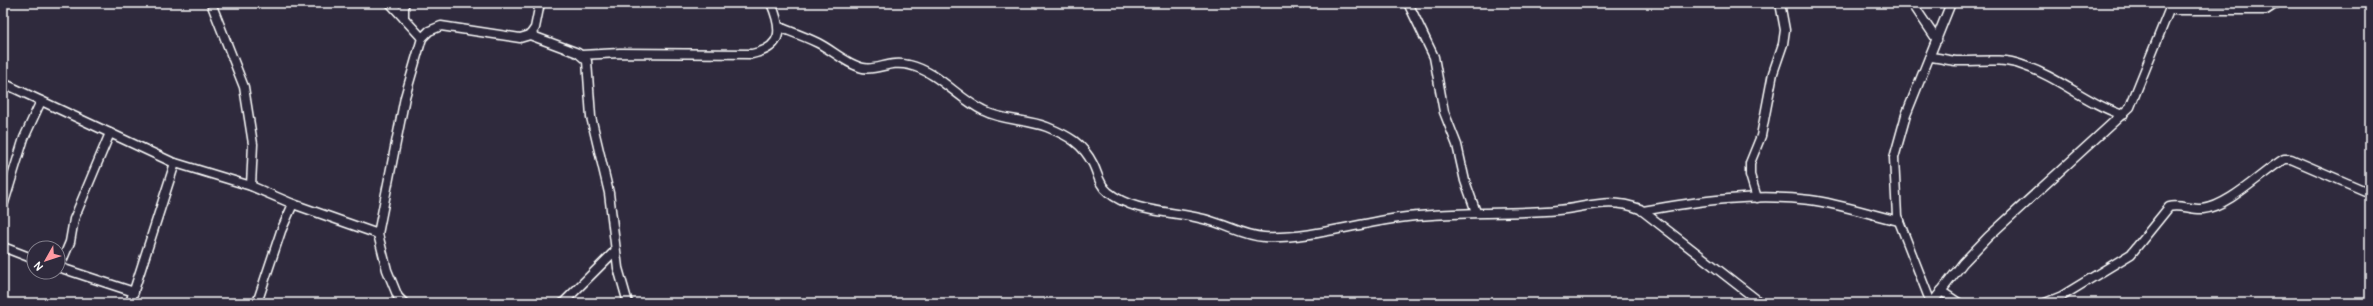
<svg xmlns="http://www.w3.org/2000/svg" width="2373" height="306" font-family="Pangolin,sans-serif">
	<rect width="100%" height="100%" fill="#2f2a3d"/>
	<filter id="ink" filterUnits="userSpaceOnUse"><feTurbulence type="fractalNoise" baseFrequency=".025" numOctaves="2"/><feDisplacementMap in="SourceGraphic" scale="8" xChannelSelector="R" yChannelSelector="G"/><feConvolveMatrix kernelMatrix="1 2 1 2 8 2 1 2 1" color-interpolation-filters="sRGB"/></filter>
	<g filter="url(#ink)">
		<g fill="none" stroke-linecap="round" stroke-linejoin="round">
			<g stroke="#fff" stroke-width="11">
				<g id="minor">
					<path d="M211,3l33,84 9,57 -2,42"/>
					<path d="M390,3l32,35"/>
					<path d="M1408,3l26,54 10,55 13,33 8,36 11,31"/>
					<path d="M1912,3l25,37"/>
					<path d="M2170,10h96l11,-7"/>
					<path d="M404,18v-15"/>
					<path d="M779,27c13,5 27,10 39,16 14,7 30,22 45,25 15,3 27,-8 46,-3 30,7 48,33 75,46 19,10 43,8 63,16 22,9 35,16 46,37 5,10 6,21 15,28 28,23 70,18 103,29 18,5 34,15 53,16 45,2 91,-13 135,-19 53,-7 106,-3 159,-8 31,-3 51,-13 82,-1l121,94"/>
					<path d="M530,35l48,18 9,8 4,56 18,76 9,75 10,35"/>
					<path d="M581,55l39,-2 132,1c32,-7 30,-25 19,-51"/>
					<path d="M1931,57c8,1 17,3 25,4 22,1 44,-4 66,4 37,12 64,38 101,50"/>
					<path d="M3,83l169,79 79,24 42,18 85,30"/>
					<path d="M1757,198l-7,-23v-12l11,-27 12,-63 10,-29 2,-14 -5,-27"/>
					<path d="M3,206l21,-68 17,-37"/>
					<path d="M1643,211c54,-10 111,-18 167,-11 30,4 59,14 89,21"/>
					<path d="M3,247l31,12"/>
					<path d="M58,267l76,25"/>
					<path d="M59,268l11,-26 4,-23 36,-86"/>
					<path d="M1941,291l18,12"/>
					<path d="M130,303l45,-140"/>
					<path d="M257,303l24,-72 12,-27"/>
					<path d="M404,303l-6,-6 -11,-27 -9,-36 27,-137 17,-59 7,-7 12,-5 79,12 10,-3 5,-7 5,-25"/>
					<path d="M563,303l52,-52"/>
					<path d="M1931,303l-34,-87 -3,-58 12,-43 45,-112"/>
					<path d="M1932,303l31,-40 25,-26 142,-130 42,-104"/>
					<path d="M2045,303l17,-7 69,-42 38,-47c11,-3 23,3 34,2 26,-3 58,-36 81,-50h7l79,34"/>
				</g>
			</g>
			<use href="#minor" stroke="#2f2a3d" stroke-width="8"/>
		</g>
	</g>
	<rect width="2373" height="306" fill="none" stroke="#2f2a3d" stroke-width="16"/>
	<rect x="8" y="8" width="2357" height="290" fill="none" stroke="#fff" stroke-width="1.5" filter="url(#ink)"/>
	<g transform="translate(46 260) rotate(231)"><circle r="19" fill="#2f2a3d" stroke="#827f8b"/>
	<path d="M0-3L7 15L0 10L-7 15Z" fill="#ff9aa2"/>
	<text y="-6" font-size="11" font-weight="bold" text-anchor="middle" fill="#ffffff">N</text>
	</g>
</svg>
